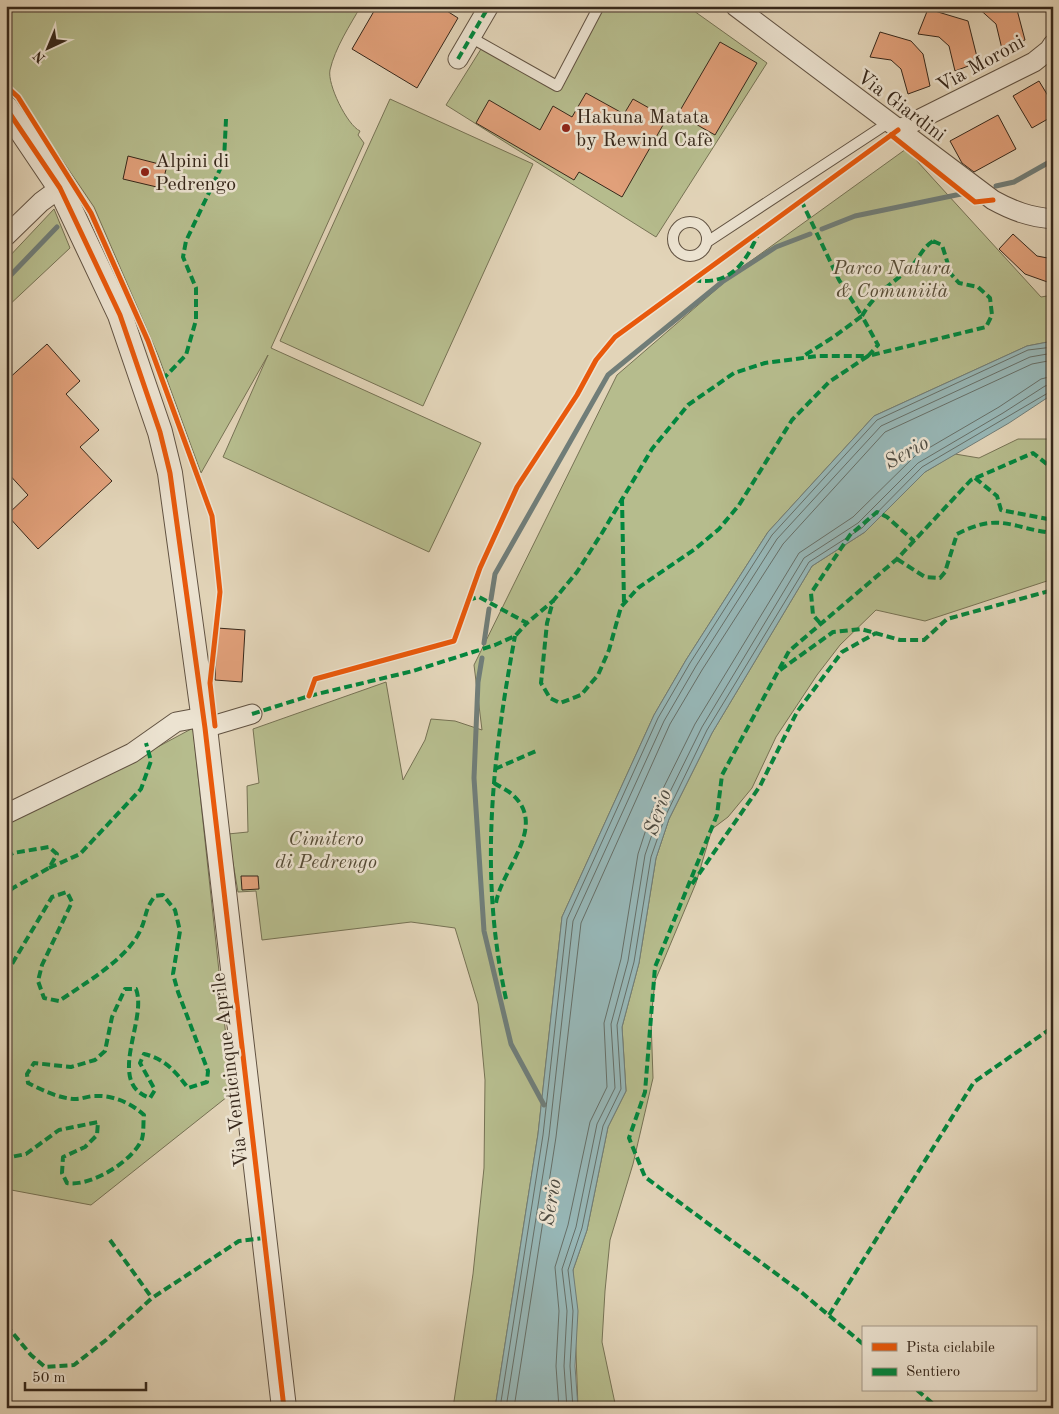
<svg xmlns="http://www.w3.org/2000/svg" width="1059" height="1414" font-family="'Old Standard TT',serif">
	<rect width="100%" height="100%" fill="#e2d4b8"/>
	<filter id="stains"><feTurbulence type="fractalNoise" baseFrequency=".004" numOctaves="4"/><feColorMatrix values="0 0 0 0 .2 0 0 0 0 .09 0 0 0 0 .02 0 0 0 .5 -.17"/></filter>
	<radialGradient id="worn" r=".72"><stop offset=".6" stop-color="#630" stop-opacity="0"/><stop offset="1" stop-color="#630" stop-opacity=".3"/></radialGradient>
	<g fill="#b6bc8d" stroke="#767254">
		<path d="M6,6h355c-11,19 -26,42 -31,64 -3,14 17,55 30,61l-2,4 6,8 -93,205 210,95 -52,109 -206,-95 45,-102 -67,118 -43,-118 -64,-148 -36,-53 -52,-66z"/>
		<path d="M600,6h87l80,57 -111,174 -210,-132 40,-64 67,41z"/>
		<path d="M390,99l143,65 -110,242 -143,-65z"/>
		<path d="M906,149l135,148 12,-2v46l-26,5 -153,70 -106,116 -82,128 -32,55 -92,202 -24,217 -43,274h-42l20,-134 11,-106 1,-88 -7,-76 -23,-76 -44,-6 -149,18 -6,-49 -18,1 -10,-58 20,-2 -1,-46 12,-3 -6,-54 133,-47 17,98 22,-40 6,-21 24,2 27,9 -8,-65 143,-290 124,-107z"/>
		<path d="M54,209l16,39 -64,60v-48z"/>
		<path d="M1018,439h35v140l-128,42 -49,-11 -36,35 -23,30 -41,62 -24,51 -24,29 -16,12 -16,54 -41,98 -4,38 2,59 -20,86 -23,76 -5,51 -3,51 14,66h-38l-5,-138 14,-40 21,-103 18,-36 -4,-64 17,-64 17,-105 13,-39 43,-86 100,-167 53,-34 60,-60 30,-18 24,4z"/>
		<path d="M193,728l39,365 -141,112 -85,-16v-369l105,-48z"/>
	</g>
	<path fill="#97b7b7" stroke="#707d78" d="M1053,341v53l-44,29 -84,49 -60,60 -53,34 -100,167 -43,86 -13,39 -17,105 -17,64 4,64 -18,36 -21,103 -14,40 5,41 -3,55 3,42h-83l43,-274 24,-217 92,-202 32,-55 82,-128 106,-116 153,-70z"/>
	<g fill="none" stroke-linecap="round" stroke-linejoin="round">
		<g stroke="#666f68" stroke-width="1">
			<path d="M500,1408l43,-273 24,-216 91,-201 32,-55 82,-128 105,-115 151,-70 25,-3"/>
			<path d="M506,1408l43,-272 24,-215 91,-200 32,-55 81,-127 104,-113 149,-69 23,-4"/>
			<path d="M514,1408l42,-271 25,-214 89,-199 32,-54 81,-126 102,-112 147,-68 21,-4"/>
			<path d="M559,1408l-3,-42 3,-55 -4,-44 13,-42 22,-103 17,-35 -3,-64 17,-64 17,-105 14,-43 43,-87 104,-171 54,-36 62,-61 84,-49 42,-28 12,-3"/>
			<path d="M567,1408l-3,-42 3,-55 -5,-42 14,-42 21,-103 18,-36 -4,-64 17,-63 17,-106 14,-41 43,-87 102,-169 54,-35 60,-60 85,-50 42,-27 8,-2"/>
			<path d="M573,1408l-3,-42 3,-55 -5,-41 14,-42 21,-102 18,-37 -4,-64 17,-63 17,-105 14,-40 42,-87 102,-168 53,-34 60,-61 131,-77"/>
		</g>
		<g stroke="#707d78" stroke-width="5">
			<path d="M996,186l18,-4 39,-22"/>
			<path d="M822,229l33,-13 106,-22"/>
			<path d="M6,280l51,-53"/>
			<path d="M491,599l4,-25 113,-199 114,-93 54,-35 34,-13"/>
			<path d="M484,643l5,-34"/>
			<path d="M482,658l-4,24 -4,96 10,153 27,113 33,61"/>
		</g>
	</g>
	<g fill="#e1a07a" stroke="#36271a">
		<path d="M377,6h62l19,12 -41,70 -65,-39z"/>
		<path d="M976,6h40l9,34 -23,9 -6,-25z"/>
		<path d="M928,9l40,12 9,36 -8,5 2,3 -16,6 -6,-25 -10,-9 -21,-3z"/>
		<path d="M880,32l31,9 12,13 7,32 -22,8 -7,-25 -10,-9 -21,-3z"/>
		<path d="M720,42l37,21 -42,72 -37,-21z"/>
		<path d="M1039,81l14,23v12l-21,12 -19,-32z"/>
		<path d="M586,93l38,21 9,-15 34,19 -45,79 -43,-25 -5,8 -98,-57 13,-23 51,30 13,-24 19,11z"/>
		<path d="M998,115l18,34 -42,23 -12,-9 -12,-22z"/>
		<path d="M128,156l39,10 -6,22 -38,-9z"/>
		<path d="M1013,234l24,22 16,3v25l-28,-10 -26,-25z"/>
		<path d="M47,344l33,37 -14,13 33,36 -19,17 32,34 -74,68 -31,-34 21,-20 -22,-24v-90z"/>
		<path d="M217,628l28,2 -3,52 -27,-2z"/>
		<path d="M241,876h17l1,13 -17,1z"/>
	</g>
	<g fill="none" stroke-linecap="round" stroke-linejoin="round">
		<g stroke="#615242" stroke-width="12">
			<g id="service">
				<path d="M470,37l87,49 42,-80"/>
				<circle cx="690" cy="239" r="17"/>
				<path d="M707,242l181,-119"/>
			</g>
		</g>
		<g stroke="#615242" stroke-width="21">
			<g id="minor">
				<path d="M735,6l258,194c20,11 37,17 60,19"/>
				<path d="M458,59l31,-53"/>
				<path d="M898,130l136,-68 15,-12 4,-6"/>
				<path d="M6,236l35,-34 19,-14"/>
				<path d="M205,728l47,-14"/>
				<path d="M6,814l126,-61 44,-31 27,-5"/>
			</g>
		</g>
		<g stroke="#615242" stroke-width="26">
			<path id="tertiary" d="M6,108l54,80 60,127 40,117 10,41 35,255 79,680"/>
		</g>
		<use href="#service" stroke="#ece3d1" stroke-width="10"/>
		<use href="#minor" stroke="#ece3d1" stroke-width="19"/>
		<use href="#tertiary" stroke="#ece3d1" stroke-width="24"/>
		<g stroke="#00873e" stroke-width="4" stroke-dasharray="8 4" stroke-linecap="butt">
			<path d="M458,59l31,-53"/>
			<path d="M801,200l38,80 23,36 -27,20 -33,21"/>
			<path d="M933,241l9,4 9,29 8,9 19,4 12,11 2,17 -6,12 -118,29 -39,26 -37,38 -53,85 -20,24 -24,20 -57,39 -17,19 -12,43 -11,25 -17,20 -21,8 -10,-5 -9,-15 6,-60 6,-22 24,-29 25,-39 50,-84 36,-44 46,-32 31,-10 53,-7h50l10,-11 -16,-29c12,-22 30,-32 48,-48 9,-9 12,-20 23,-27"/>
			<path d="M693,280c36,6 52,-15 65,-46"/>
			<path d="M162,380l24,-25 10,-35v-32l-13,-31 3,-16 38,-80 2,-42"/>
			<path d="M975,478l22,18 4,14 52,10"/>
			<path d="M622,498l2,105"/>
			<path d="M897,559l28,18 15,1 5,-6 12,-38c43,-22 53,-6 96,-1"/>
			<path d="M468,600l11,-3 48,26 26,-22"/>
			<path d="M820,623l-7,-8 -2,-22 39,-58 27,-23 10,5 27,24"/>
			<path d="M780,670l53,-38 28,-3 39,11h24l23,-21 106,-29"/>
			<path d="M252,714l57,-18 104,-25 82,-26 20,-9 12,-13"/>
			<path d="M495,769l41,-18"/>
			<path d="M494,783c6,4 14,7 20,13 33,32 -13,74 -18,107"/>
			<path d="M6,857l7,-4 36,-6 8,7 -8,14 -36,20 -7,6"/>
			<path d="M49,868l31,-14 61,-65 10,-28 -5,-18"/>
			<path d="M692,884l68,-98 37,-74 45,-60 34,-19"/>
			<path d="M6,974l46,-77 15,-5 5,10 -30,63 -4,16 6,17 15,3c25,-17 68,-42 81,-70 7,-14 4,-21 15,-35l8,-1 12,15 5,21 -7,43 5,18 30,79 -1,11 -19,6c-13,-17 -23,-29 -44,-34l-4,9 15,27 -5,8c-45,-15 -2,-78 -14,-109h-11l-13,28 -7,34 -10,9 -24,7 -37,-4 -7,11 1,9c14,7 32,16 48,16 6,0 12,-3 19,-3 18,-1 36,7 49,19 -1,7 0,17 -2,24 -9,22 -51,48 -75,44l-5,-10 1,-16 22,-10 12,-12 1,-13 -39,8 -33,24 -20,4"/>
			<path d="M506,999c-27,-124 -14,-239 9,-363"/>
			<path d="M110,1240l42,58"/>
			<path d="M829,1315l145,-233 79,-55"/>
			<path d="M6,1325l25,30 14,12 29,-2 32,-25 46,-42 87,-57 25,-3"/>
			<path d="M863,1344l-62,-52 -156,-115 -16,-39 16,-46 10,-125 62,-152 5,-40 67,-124 108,-92 74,-79 62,-27 15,12 5,-1"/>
			<path d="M917,1390l21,18"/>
		</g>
		<g stroke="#ece3d1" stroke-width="8">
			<g id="cycleway">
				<path d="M6,86l12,11 73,116 57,128 64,175 8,76 -10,91 5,43"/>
				<path d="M6,108l54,80 60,127 40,117 10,41 35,255 79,680"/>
				<path d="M891,135l84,67 18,-2"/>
				<path d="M309,696l6,-17 139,-38 26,-73 37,-81 60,-92 19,-35 19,-23 283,-207"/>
			</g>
		</g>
		<use href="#cycleway" stroke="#e8590c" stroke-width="5"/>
	</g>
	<g fill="#8f2418" stroke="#ece3d1" stroke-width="2">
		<circle cx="566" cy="128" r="5"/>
		<circle cx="145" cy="172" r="5"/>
	</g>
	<g text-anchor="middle" stroke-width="5" stroke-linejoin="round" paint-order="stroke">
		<g font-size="20" fill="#36271a" stroke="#ece3d1">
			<text transform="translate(980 63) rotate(-29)" y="7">Via Moroni</text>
			<text transform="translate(902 105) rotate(37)" y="7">Via Giardini</text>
			<text transform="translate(229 1070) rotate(-97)" y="7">Via Venticinque Aprile</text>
		</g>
		<g font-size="20" fill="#36271a" stroke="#ece3d1" text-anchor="start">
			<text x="576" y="123">Hakuna Matata<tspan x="576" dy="23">by Rewind Cafè</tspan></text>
			<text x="155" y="167">Alpini di<tspan x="155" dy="23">Pedrengo</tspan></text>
		</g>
		<g font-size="20" font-style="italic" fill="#564c37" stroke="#ece3d1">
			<text x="892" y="274">Parco Natura<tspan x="892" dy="23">&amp; Comuniità</tspan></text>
			<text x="326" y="845">Cimitero<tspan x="326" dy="23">di Pedrengo</tspan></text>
		</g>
		<g font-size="21" font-style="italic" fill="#4e4b41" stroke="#ece3d1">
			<text transform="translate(906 452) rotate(-29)" y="7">Serio</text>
			<text transform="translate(657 812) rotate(-71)" y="7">Serio</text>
			<text transform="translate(550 1202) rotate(-80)" y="7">Serio</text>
		</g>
	</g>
	<rect width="1059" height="1414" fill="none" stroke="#e2d4b8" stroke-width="25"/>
	<rect x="8" y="8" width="1044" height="1399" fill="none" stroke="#36271a" stroke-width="2.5"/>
	<rect x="12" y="12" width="1034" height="1389" fill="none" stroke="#36271a"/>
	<rect x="862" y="1326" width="175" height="65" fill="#ece3d1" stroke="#a39888"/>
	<rect x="872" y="1343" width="25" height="8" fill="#e8590c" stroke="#a39888"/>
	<text x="906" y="1352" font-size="15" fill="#36271a">Pista ciclabile</text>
	<rect x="872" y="1368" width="25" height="8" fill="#00873e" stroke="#a39888"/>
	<text x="906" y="1376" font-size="15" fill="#36271a">Sentiero</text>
	<g transform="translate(48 48) rotate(224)" stroke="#ece3d1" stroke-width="4" paint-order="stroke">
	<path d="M0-4L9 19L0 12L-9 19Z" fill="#36271a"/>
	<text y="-8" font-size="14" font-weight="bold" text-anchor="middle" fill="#36271a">N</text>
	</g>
	<path d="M25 1382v8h121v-8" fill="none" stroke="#36271a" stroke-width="2.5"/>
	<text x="32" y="1382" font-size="15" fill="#36271a" stroke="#ece3d1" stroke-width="4" paint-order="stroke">50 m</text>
	<rect width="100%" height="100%" filter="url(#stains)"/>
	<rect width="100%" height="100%" fill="url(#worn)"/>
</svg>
